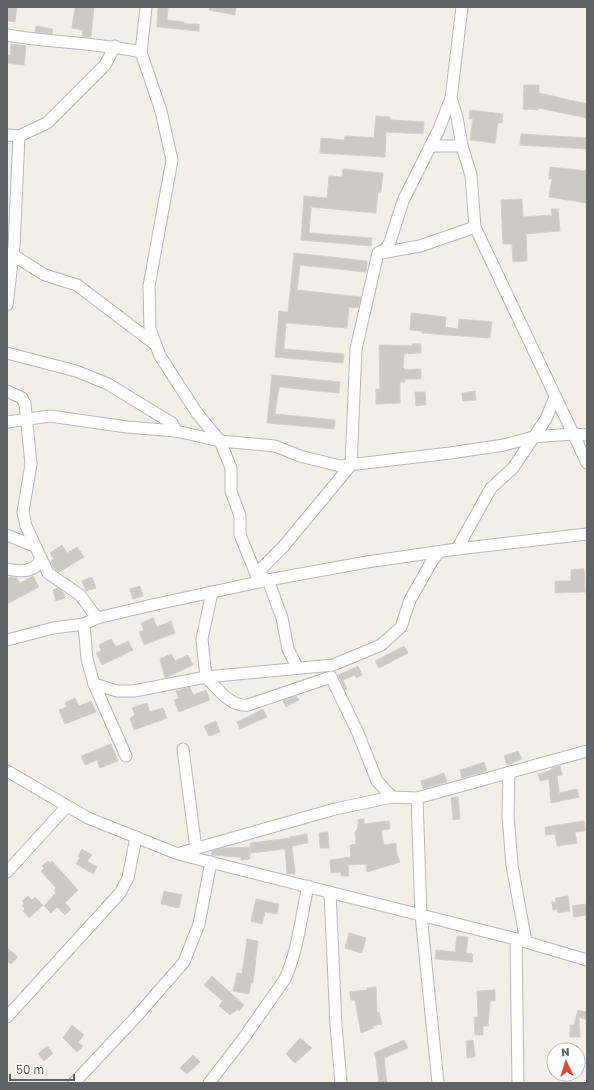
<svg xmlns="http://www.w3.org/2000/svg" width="594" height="1090" font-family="'Golos Text',sans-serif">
	<rect width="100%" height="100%" fill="#f1efe8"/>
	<g fill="#cccac5" stroke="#d6d1c6">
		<path d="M7,7h10l-2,15 -7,-1z"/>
		<path d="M75,7h19l-3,30h-9l1,-7 -11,-2z"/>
		<path d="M158,7h10l-1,13 17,2v2h15v7l-42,-4z"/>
		<path d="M210,7h26l-1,8 -26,-5z"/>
		<path d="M36,26l17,3 -1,5 -17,-2z"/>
		<path d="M11,44l15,2 -2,19 -17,-2v-8h3z"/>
		<path d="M524,85h15v8l48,11v14l-49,-10v2l-15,-1z"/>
		<path d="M470,110l33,4 -1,9 -4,-1 -3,21 -25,-3 3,-21h-4z"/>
		<path d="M376,116l14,1v3l34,2 -1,12 -37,-2 -1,25 -65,-4 1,-15 23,2 1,-4 29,2z"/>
		<path d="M521,134l66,4v11l-67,-4z"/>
		<path d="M550,167l37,4v32l-38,-6 3,-18h-3z"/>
		<path d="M343,169l40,4 -2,19h-3l-2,21 -65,-6 -2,26 63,5 -1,8 -70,-6 3,-44 23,2 2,-22 13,1z"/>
		<path d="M522,199l1,18 29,-2 -1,-6h7l2,22 -34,3 1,27 -14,1 -1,-18h-9l-2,-44z"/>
		<path d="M294,253l73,8 -1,11 -66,-7 -3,25 64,7 -3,11 -9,-1 -2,21 -61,-5 -2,26 60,5 -1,9 -68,-6 4,-46 9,1z"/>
		<path d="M411,313l35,4 -1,10 13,2 1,-10 33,3 -2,16 -68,-5v-2l-12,-1z"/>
		<path d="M412,344h9v9l-17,1 -1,13 2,3 16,-1v10h-16v3h-5v21l-24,1v-15h4l-1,-44 33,1z"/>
		<path d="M272,375l68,7 -1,11 -60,-6 -4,27 60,6 -1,9 -67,-6z"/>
		<path d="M475,391l1,9 -13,1 -1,-8z"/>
		<path d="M415,392h10l1,13 -10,1z"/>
		<path d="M62,545l5,8 10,-6 7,10 -25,15 -5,-4 -4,-7 4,-2 -4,-6z"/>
		<path d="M584,569l1,23 -30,1v-12h16v-11z"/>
		<path d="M33,576l6,11 -32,17v-25l4,-2 6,1 3,5z"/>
		<path d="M92,577l4,11 -10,3 -4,-10z"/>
		<path d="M140,586l3,10 -10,3 -3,-10z"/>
		<path d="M58,588l5,4 2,6 -9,3 -3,-11z"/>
		<path d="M153,618l4,9 14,-6 4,12 -31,12 -5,-13 5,-2 -3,-7z"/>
		<path d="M111,639l5,8 12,-6 5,9 -31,15 -6,-12 5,-2 -2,-6z"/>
		<path d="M404,646l4,7 -29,15 -4,-7z"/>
		<path d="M171,654l4,7 13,-6 5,10 -28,13 -5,-19z"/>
		<path d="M358,666l4,9 -6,3 -1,-3 -12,5 4,9 -2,1 -7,-15z"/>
		<path d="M190,687l3,8 13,-5 4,10 -31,12 -5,-12 5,-2 -3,-7z"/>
		<path d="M296,696l3,4 -13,7 -3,-6z"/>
		<path d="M75,698l4,8 12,-5 5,11 -31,12 -6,-14 8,-3 -2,-4z"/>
		<path d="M147,703l3,9 13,-4 4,10 -33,12 -4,-12 5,-3 -3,-7z"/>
		<path d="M263,709l4,8 -27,12 -3,-7z"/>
		<path d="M216,721l4,11 -11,4 -5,-10z"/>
		<path d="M111,744l7,17 -18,7 -3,-8 -12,5 -4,-9z"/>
		<path d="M518,751l4,8 -15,6 -3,-9z"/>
		<path d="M484,762l3,9 -25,7 -2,-8z"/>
		<path d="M560,766l2,9 -5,1 2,17 18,-4 2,8 -28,6 -2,-24 -9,2 -2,-7 14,-4v-2z"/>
		<path d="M444,773l3,9 -24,7 -2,-8z"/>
		<path d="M458,797l2,22 -7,1 -2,-22z"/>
		<path d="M364,819v5l25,-3 1,8 -9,1 3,15 12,-2 1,12 3,7 -33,10 -1,-8 -18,1 1,11h-8v-4l-10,1 -1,-13 21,-3 -1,-12 6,-1 -1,-12 3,-4v-8z"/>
		<path d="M584,821l1,10 -10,1 2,11 -20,3 -2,-12 -9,1 -1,-8z"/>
		<path d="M328,832l1,16h-9l-1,-15z"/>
		<path d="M307,834l1,9 -16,3 3,28h-8l-2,-25 -34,4 -1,-10 41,-5 -1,-1z"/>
		<path d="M250,847v12l-9,1v-3h-4l-25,-2v-4l11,-3z"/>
		<path d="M82,849l10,6 -5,6 10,6 -4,7 -17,-10 4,-7 -2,-1z"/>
		<path d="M48,861l1,2 3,-2 26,29 -13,13 6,6 -6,6 -8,-8 -6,6 -7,-7 12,-13 -2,-2 2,-3 -15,-17 3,-3 -2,-2z"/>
		<path d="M164,891l18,4 -3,13 -18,-4z"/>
		<path d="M28,896l4,4 3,-3 8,8 -14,13 -6,-7 2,-2 -3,-3 2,-3 -2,-2z"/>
		<path d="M568,896l2,15 -12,2 -1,-4 -4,1 -1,-8h4l-1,-4z"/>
		<path d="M256,899l23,5 -2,10 -12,-2 -3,12 -11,-3z"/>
		<path d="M587,904v11l-13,2 -2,-11z"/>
		<path d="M349,933l17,5 -4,15 -17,-5z"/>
		<path d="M457,936l11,1 -2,16 7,1 -1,8 -37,-3 1,-9 19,2z"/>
		<path d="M247,939l11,2 -5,42h-2l-2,11 -16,-3 4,-18 5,1z"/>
		<path d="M7,948l11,9 -7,7 -4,-3z"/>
		<path d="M212,976l32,29 -5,6 -1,-2 -8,6 -11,-9 4,-5 -19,-16z"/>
		<path d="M376,987l1,26 2,-1 3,12 -10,2 2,2 -13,5 -6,-33h-4l-1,-8 17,-2v-2z"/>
		<path d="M495,990v11h-5l-2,25h-5v9h-8l-1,-18h4l-1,-26z"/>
		<path d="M578,1010l9,2v8l-8,-3 1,20h-10v-12h4z"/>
		<path d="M72,1025l12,10 -6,7 5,4 -6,6 -14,-14z"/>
		<path d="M300,1038l12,10 -17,15 -9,-9z"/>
		<path d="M404,1040l4,8 -24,10 3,25h-8l-3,-24 -2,-6z"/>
		<path d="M473,1040l2,17 -8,1 -1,-17z"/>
		<path d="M47,1046l6,7 -9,8 -6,-7z"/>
		<path d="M193,1055l7,7 -13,12 -7,-6z"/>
	</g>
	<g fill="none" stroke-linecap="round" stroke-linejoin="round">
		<g stroke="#b5b8bc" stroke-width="13">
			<g id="minor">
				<path d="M146,7l-5,45 20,59 11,49 -23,126 1,43 10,27 37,57 23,28 11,27v23l9,25v19l16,39 12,6 14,38 6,31 9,18"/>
				<path d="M7,35c44,8 89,7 134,17"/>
				<path d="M451,98l6,19 5,29 9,29 4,52 112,236"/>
				<path d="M7,135l12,1 28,-13 58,-58 10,-19"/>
				<path d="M430,146h32"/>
				<path d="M381,253l39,-7 55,-19"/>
				<path d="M13,255l32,20 32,10 79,60"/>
				<path d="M7,305l7,-59 5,-110"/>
				<path d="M7,353l69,18 32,13 64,39 4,8"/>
				<path d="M7,391l15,7 3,6 6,60 -8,48 3,14 22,47 32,22 17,23"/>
				<path d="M7,422l43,-6 77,11 49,4 44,10 55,5 25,10 40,10 110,-13 54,-8 29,-8 40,-3 14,1"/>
				<path d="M7,535l27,11"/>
				<path d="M457,549l34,-61 22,-20 33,-49 9,-22"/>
				<path d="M7,569c13,3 29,4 34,-11"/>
				<path d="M256,574l27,-27 68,-82 5,-116 22,-96 8,-4 4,-7 13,-41 36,-72 12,-31 11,-91"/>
				<path d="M212,592l-10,47 4,38 127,-12 48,-20 20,-18 9,-27 22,-39 7,-9"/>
				<path d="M84,624l3,35 7,25 23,7h17l72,-14c12,12 24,30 42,28l83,-28 27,56 19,48 15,16"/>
				<path d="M7,640l46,-12 31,-4 13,-6 55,-13 116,-25 99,-18 90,-13 130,-15"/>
				<path d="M94,684l32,72"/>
				<path d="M183,749l13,100"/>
				<path d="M7,771l81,47 90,36 338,85 71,21"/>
				<path d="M509,772l-1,43 4,50 14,77"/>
				<path d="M417,798l4,117 17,168"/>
				<path d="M180,853l155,-44 57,-12 25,1 170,-47"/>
				<path d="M7,872l60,-66"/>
				<path d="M330,892l6,133 5,58"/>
				<path d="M516,939l2,144"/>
				<path d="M7,1017l113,-124 8,-15 8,-41"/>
				<path d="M74,1083l62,-66 48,-55 15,-38 12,-62"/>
				<path d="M209,1083l34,-44 42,-60c13,-29 16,-62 23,-93"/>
			</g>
		</g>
		<use href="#minor" stroke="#fff" stroke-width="11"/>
	</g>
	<rect width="594" height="1090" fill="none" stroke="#5f6368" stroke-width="16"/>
	<g transform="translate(566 1062) rotate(356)"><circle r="19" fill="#ffffff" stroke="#bfc1c3"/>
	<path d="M0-3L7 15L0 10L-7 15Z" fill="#ea4335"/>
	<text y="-6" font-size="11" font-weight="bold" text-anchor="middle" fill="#5f6368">N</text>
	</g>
	<path d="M10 1074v6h64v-6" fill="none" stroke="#5f6368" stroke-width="2"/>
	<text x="16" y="1074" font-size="12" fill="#5f6368" stroke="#ffffff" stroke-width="3" paint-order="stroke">50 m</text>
</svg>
